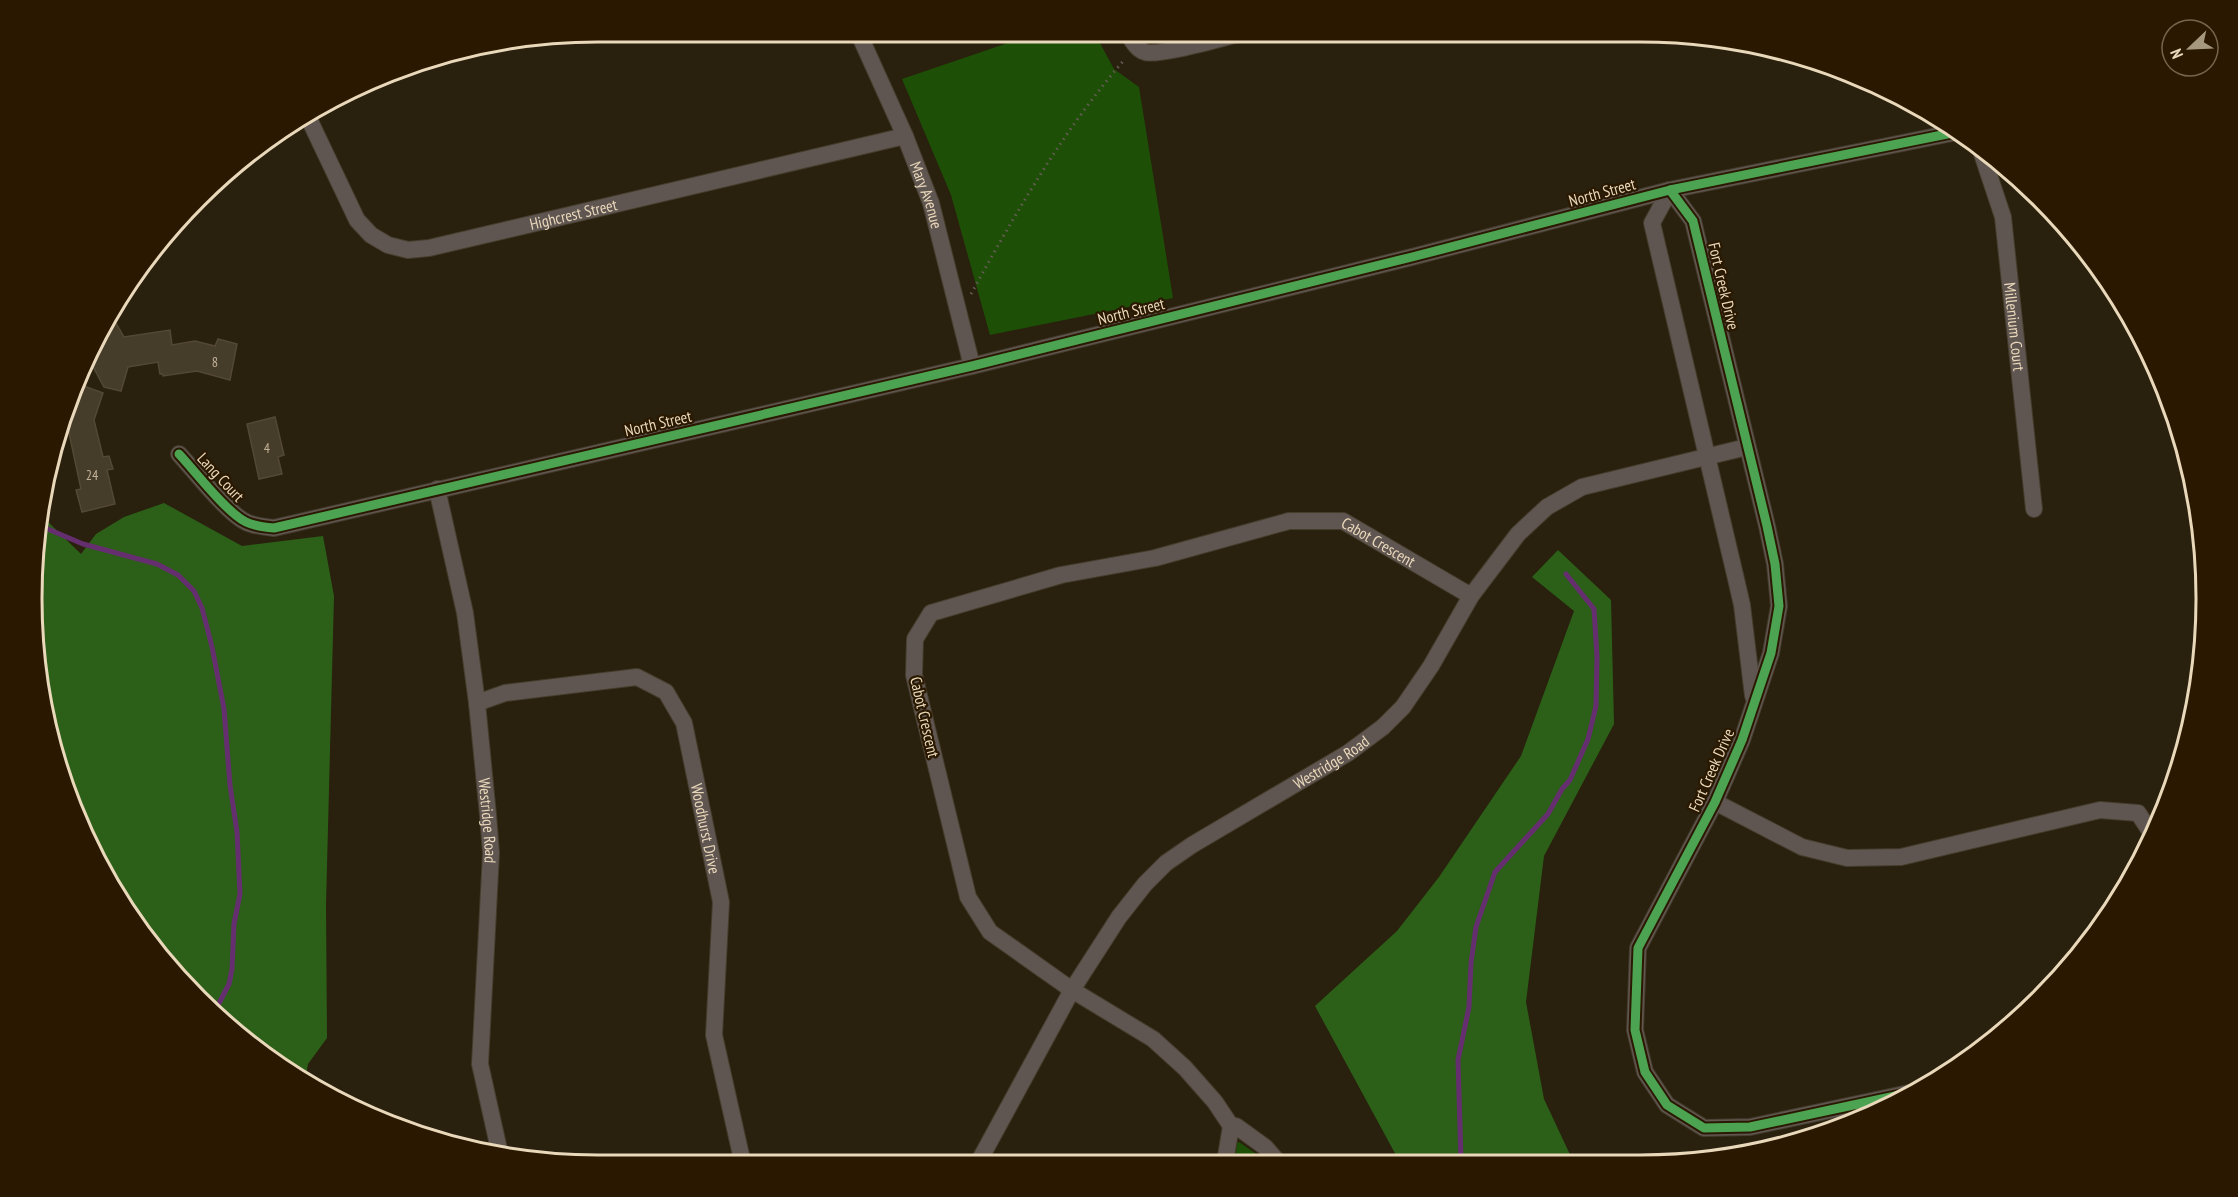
<svg xmlns="http://www.w3.org/2000/svg" width="2238" height="1197" font-family="'PT Sans Narrow',sans-serif">
	<rect width="100%" height="100%" fill="#29200e"/>
	<g fill="#1e4f06">
		<path d="M1040,32h54l20,37 25,18 34,211 -183,37 -39,-140 -49,-116z"/>
		<path d="M1239,1142l29,20h-33l2,-19z"/>
	</g>
	<g fill="#2c6018">
		<path d="M164,503l78,43 81,-10 11,60 -8,309 1,133 -19,26 -3,17 -133,-108 -97,-157 -42,-180 11,-118 37,36 15,-20 28,-17z"/>
		<path d="M1558,550l53,50 3,124 -70,132 -18,146 18,97 29,62 -176,1v-5l-82,-151 82,-75 42,-54 82,-121 53,-145 -42,-34z"/>
	</g>
	<g fill="none" stroke-linecap="round" stroke-linejoin="round">
		<g stroke="#652f6f" stroke-width="5">
			<path d="M43,527l40,17 74,20 21,11 16,16 8,17 10,39 12,62 6,76 7,47 3,62 -6,30 -2,45 -3,15 -13,25"/>
			<path d="M1461,1161l-3,-101 11,-53 2,-44 5,-36 19,-55 53,-58 14,-25 8,-9 18,-41 8,-33 1,-49 -3,-48 -28,-35"/>
		</g>
	</g>
	<g fill="#463c2a" stroke="#534834" stroke-width="1.5">
		<path d="M112,316l12,21 46,-7 2,15 23,-4 20,5 3,-7 19,5 -7,36 -33,-9 -34,5v-2h-3l-2,-12 -30,5 -7,24 -17,-4 -13,-24z"/>
		<path d="M81,385l22,8 -9,27 9,37 6,-1 4,13 -6,1 8,34 -33,8 -6,-22 5,-1 -15,-70z"/>
		<path d="M275,417l9,38 -6,2 4,17 -23,5 -12,-55z"/>
	</g>
	<g fill="none" stroke-linecap="round" stroke-linejoin="round">
		<g stroke="#453d2c" stroke-width="18">
			<g id="street">
				<path id="s1" d="M858,32l47,104 26,67 41,163"/>
				<path d="M1127,32c5,8 9,17 18,20 13,5 83,-16 101,-20"/>
				<path id="s2" d="M309,119l48,101 14,15 17,10 20,5 21,-2 476,-112"/>
				<path id="s3" d="M1980,148l23,69 31,292"/>
				<path d="M1670,190l23,31 74,305 8,38 4,42 -8,47 -29,87 -27,62 -77,146 -3,82 10,42 22,33 37,23 46,-1 164,-35"/>
				<path d="M1670,190l-18,33 84,356 6,26 11,91"/>
				<path d="M179,454c15,16 48,59 67,68 8,4 18,5 28,6l698,-162 440,-109 258,-67 287,-58"/>
				<path id="s4" d="M437,489l28,124 12,90 11,112 3,38 -11,211 20,90"/>
				<path id="s5" d="M477,703l28,-10 132,-16 29,15 18,31 37,179 -7,133 29,129"/>
				<path d="M1715,802l87,45 45,11 54,-1 199,-47 38,3 14,21"/>
				<path id="s6" d="M1231,1126l-16,-24 -30,-34 -32,-29 -81,-49 -82,-58 -22,-35 -54,-222 1,-36 16,-26 130,-38 94,-17 134,-37h54l128,75"/>
				<path d="M1225,1162l6,-36h5l29,21 13,15"/>
				<path id="s7" d="M978,1163l94,-173 47,-73 26,-33 21,-21 26,-18 156,-92 35,-26 20,-20 28,-41 40,-70 47,-62 29,-27 35,-20 165,-40"/>
			</g>
		</g>
		<path stroke="#645c55" stroke-width="3" stroke-dasharray="1.5 4.5" stroke-linecap="butt" d="M971,294c45,-82 93,-165 154,-235"/>
		<use href="#street" stroke="#605651" stroke-width="16"/>
		<g stroke="#2a1900" stroke-width="13">
			<g id="cycleway">
				<path d="M1670,190l23,31 74,305 8,38 4,42 -8,47 -29,87 -27,62 -77,146 -3,82 10,42 22,33 37,23 46,-1 164,-35"/>
				<path d="M179,454c15,16 48,59 67,68 8,4 18,5 28,6l698,-162 440,-109 258,-67 287,-58"/>
			</g>
		</g>
		<use href="#cycleway" stroke="#4ca352" stroke-width="9"/>
	</g>
	<g text-anchor="middle" stroke-width="4.5" stroke-linejoin="round" paint-order="stroke">
		<g font-size="14" fill="#c1b197">
			<text x="215" y="367">8</text>
			<text x="267" y="453">4</text>
			<text x="92" y="480">24</text>
		</g>
		<g font-size="16" fill="#ead8bb" stroke="#2a1900">
			<text transform="translate(1602 192) rotate(-15)" y="6">North Street</text>
			<text dy="6" stroke="none"><textPath href="#s1" startOffset="177">Mary Avenue</textPath></text>
			<text dy="6" stroke="none"><textPath href="#s2" startOffset="342">Highcrest Street</textPath></text>
			<text transform="translate(1724 286) rotate(77)" y="6">Fort Creek Drive</text>
			<text transform="translate(1131 311) rotate(-14)" y="6">North Street</text>
			<text dy="6" stroke="none"><textPath href="#s3" startOffset="183">Millenium Court</textPath></text>
			<text transform="translate(658 423) rotate(-13)" y="6">North Street</text>
			<text transform="translate(221 477) rotate(47)" y="6">Lang Court</text>
			<text dy="6" stroke="none"><textPath href="#s6" startOffset="1114">Cabot Crescent</textPath></text>
			<text transform="translate(925 717) rotate(77)" y="6">Cabot Crescent</text>
			<text dy="6" stroke="none"><textPath href="#s7" startOffset="549">Westridge Road</textPath></text>
			<text transform="translate(1711 770) rotate(-66)" y="6">Fort Creek Drive</text>
			<text dy="6" stroke="none"><textPath href="#s4" startOffset="336">Westridge Road</textPath></text>
			<text dy="6" stroke="none"><textPath href="#s5" startOffset="339">Woodhurst Drive</textPath></text>
		</g>
	</g>
	<path d="M0 0H2238V1197H0ZM598 42H1640A556 556 0 0 1 2196 598V599A556 556 0 0 1 1640 1155H598A556 556 0 0 1 42 599V598A556 556 0 0 1 598 42Z" fill="#2a1900" fill-rule="evenodd"/>
	<path fill="none" stroke="#ead8bb" stroke-width="3" d="M598 42H1640A556 556 0 0 1 2196 598V599A556 556 0 0 1 1640 1155H598A556 556 0 0 1 42 599V598A556 556 0 0 1 598 42Z"/>
	<g transform="translate(2190 48) rotate(247)"><circle r="28" fill="#2a1900" stroke="#77654b" stroke-width="1.5"/>
	<path d="M0-4.5L10 22L0 15L-10 22Z" fill="#a6987e"/>
	<text y="-9" font-size="16" font-weight="bold" text-anchor="middle" fill="#ead8bb">N</text>
	</g>
</svg>
